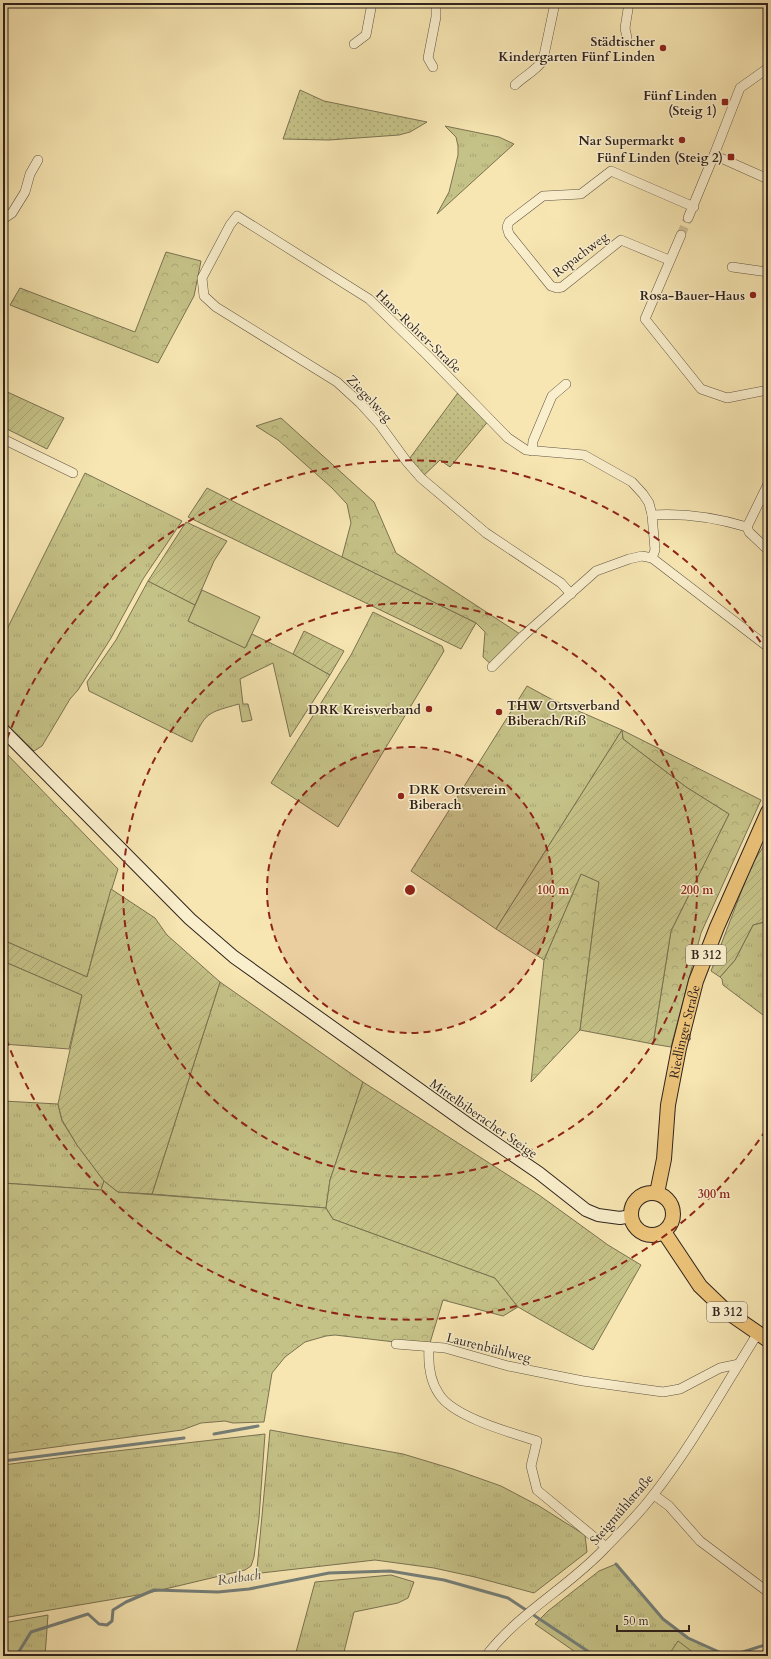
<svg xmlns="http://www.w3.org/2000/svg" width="771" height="1659" font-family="Cardo,serif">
	<defs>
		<pattern id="grass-tufts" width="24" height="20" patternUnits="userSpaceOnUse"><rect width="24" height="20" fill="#c5c287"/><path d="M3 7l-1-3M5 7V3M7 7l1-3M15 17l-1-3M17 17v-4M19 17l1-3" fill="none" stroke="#aaa674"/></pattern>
		<pattern id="forest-crowns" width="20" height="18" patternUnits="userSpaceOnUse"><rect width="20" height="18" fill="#c5c287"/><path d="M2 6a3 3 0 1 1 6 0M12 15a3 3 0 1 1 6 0" fill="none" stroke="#aaa674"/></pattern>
		<pattern id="park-dots" width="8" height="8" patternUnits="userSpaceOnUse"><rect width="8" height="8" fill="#c5c287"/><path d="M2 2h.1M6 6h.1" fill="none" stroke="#aaa674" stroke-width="1.8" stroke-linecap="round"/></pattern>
		<pattern id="garden-furrows" width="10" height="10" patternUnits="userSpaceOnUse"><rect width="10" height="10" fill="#c5c287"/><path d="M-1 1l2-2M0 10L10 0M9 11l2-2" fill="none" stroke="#aaa674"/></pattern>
	</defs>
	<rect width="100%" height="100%" fill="#f7e6b2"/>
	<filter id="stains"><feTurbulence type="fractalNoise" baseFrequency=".005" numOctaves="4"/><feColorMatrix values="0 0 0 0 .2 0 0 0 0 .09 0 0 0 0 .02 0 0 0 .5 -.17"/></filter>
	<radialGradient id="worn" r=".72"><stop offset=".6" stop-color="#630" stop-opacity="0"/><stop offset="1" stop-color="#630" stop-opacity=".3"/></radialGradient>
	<g fill="url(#grass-tufts)" stroke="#7a7252">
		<path d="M445,126l54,11 15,7 -77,70 12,-22 9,-37v-9l-2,-9z"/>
		<path d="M85,473l97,48 -39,58 -32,59 -33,52 -8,9 -28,47 -8,5 -31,-30v-84z"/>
		<path d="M148,581l47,24 -7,16 57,27 7,-14 41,20 37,21 -40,62 -17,-74 -33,16 3,25h5l4,16 -10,2 -3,-18c-32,9 -33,8 -47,38l-103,-51 -2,-9 29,-42z"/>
		<path d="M373,612l69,34 2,5 -106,176 -67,-44 80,-128z"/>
		<path d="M527,686l24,13 71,31 -126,199 -85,-58z"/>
		<path d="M3,750l115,119 -16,51 -15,57 -84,-37z"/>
		<path d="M768,921v86l-5,8 -40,-30 -1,-6 -2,-2 15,-17 18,-35z"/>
		<path d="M3,961l79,34 -13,54 -66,-5z"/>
		<path d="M220,982l143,100 -33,98 -4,28 -174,-14z"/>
		<path d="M3,1101l55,3 4,17 15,24 27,36 -3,9 -98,-7z"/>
		<path d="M270,1430l133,24 50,15 48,17 38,20 46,29 2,17 -53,41 -59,-16 -41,-9 -59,-8 -114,13 -4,-4z"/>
		<path d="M265,1434l-6,84 -5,39 -3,9 -6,4 -101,24 -141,24v-153l78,-10z"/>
		<path d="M616,1564l47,55 25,19 40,18h-147l-46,-32 13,-13 51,-40z"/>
		<path d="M391,1575l23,7 -6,16 -10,5 -44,9 -11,44h-48l20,-74z"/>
		<path d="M48,1615l-3,41h-42v-33z"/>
	</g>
	<g fill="url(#forest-crowns)" stroke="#7a7252">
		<path d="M166,252l35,9 -7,35 -36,67 -148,-58 10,-17 115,44z"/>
		<path d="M281,418l93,84 22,51 127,83 -30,30 -10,-9 2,-25 -9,-9 -134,-66 9,-34 -4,-19 -15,-16 -54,-48 -22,-14z"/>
		<path d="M622,730l139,70 -60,133 -30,114 -18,-3 18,-113 58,-117 -43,-27 -63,-48z"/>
		<path d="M581,874l18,8 -19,148 -49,52 13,-122z"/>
		<path d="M104,1181l14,11 208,16 7,11 162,59 23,29 -15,9 -60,-16 -14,46 -94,-11 -9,1 -21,6 -20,15 -13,16 -8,49 -31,1 -8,-2 -24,2 -19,7 -179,24v-271l98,7z"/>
	</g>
	<g fill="url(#park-dots)" stroke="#7a7252">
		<path d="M300,90l24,11 103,21 -17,10 -11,3 -70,5 -46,-1z"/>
		<path d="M460,390l30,29 -40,48 -10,-7 -19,18 -14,-16z"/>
	</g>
	<g fill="url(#garden-furrows)" stroke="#7a7252">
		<path d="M3,390l61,28 -17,31 -44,-22z"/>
		<path d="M207,488l135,69 134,66 -15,26 -273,-132z"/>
		<path d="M186,522l41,19 -13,20 -19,44 -47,-24z"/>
		<path d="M304,631l40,20 -14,24 -37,-21z"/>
		<path d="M622,730l1,9 63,48 43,27 -58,117 -18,113 -73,-14 19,-148 -18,-8 -37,86 -48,-31z"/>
		<path d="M768,839v82l-15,4 -18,35 -15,17 -9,-6 40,-105z"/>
		<path d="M111,889l44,29 12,17 53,47 -68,212 -34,-2 -14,-11 -27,-36 -15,-25 -4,-16 24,-109 -79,-34v-21l84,37z"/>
		<path d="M363,1082l176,113 69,50 33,20 -48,85 -75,-43 -23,-29 -162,-59 -7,-11 4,-28z"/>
	</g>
	<g fill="#c5c287" stroke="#7a7252">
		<path d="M202,590l58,27 -15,31 -57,-27z"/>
		<path d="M678,1641l20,15h-30z"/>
	</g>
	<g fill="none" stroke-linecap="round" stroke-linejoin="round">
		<g stroke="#747f7a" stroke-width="3">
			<path d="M214,1434l44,-8"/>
			<path d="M3,1461l181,-23"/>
			<path d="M616,1564l47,55 25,19 40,18"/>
			<path d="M3,1652l15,1 13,-21 57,-18 11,10 8,1 5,-4 1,-11 13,-8 28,-12 64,2 31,-3 80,-16 61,-2 54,9 64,18 87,58"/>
			<path d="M730,1656l38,-12"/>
		</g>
		<path stroke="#cfbf94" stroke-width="9" stroke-dasharray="9 4.5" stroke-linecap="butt" d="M681,235l7,-17"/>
		<g stroke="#615443" stroke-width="10">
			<g id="street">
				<path d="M627,38l-2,-10 4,-25"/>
				<path d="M354,44l12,-9 6,-32"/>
				<path d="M433,67l-5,-9 8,-41v-14"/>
				<path d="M768,68l-28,20 -26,67 54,24"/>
				<path d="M515,85c9,-9 21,-14 28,-25l12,-57"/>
				<path d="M688,218l26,-63"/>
				<path d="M3,219l9,-6 13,-21 5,-18 8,-14"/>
				<path d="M681,235l-36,84 56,70 26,9 41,-8"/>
				<path d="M669,260l-48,-20 -59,47 -5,1 -6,-2 -42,-52 -2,-7 2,-5 34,-26 38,-2 30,-23 83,36"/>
				<path d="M732,267l36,5"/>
				<path d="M3,439l70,34"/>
				<path d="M532,451l1,-10 19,-45 14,-12"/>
				<path d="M652,515c31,-2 65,3 95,12l21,-43"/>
				<path d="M747,527l2,5 19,18"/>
				<path d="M571,594l-10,-11 -75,-50 -65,-55 -14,-16 -27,-37 -20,-22 -23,-21 -121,-75 -12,-11 -2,-18 28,-53 7,-9 132,83 58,56 81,83 18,12 58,5 48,27 11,12 6,9 3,12 3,35 -3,8"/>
				<path d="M492,667l31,-31 73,-65 33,-12 13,-3 10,2 116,89"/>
				<path d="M396,1344l49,4 63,18 75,15 80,11 17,-3 40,-21 19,-4"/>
				<path d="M429,1347c-1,16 1,34 10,47 14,23 73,39 98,47l-6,25 6,24 69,57"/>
				<path d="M654,1495l15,11 31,35 68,51"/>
				<path d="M486,1656c32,-43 83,-69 119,-108 17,-17 35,-35 49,-54 39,-50 70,-107 104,-161"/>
			</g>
		</g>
		<g stroke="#2f231e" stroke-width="14">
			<path id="secondary" d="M3,730l187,189 44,38 235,168 70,48 47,37 12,5 22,3 11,-2"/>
		</g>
		<g stroke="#2f231e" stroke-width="16">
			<g id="primary">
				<circle cx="652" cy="1214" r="21"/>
				<path id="s1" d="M657,1193l7,-34 4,-54 11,-57 17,-67 21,-54 51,-115"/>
				<path d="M664,1232l36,54 26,25 42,29"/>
			</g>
		</g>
		<use href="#street" stroke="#faefcd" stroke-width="9"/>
		<use href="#secondary" stroke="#faefcd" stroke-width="12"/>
		<use href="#primary" stroke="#ecc379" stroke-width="14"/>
	</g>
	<circle cx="410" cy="890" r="143" fill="#8f2418" fill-opacity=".12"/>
	<g fill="none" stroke="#8f2418" stroke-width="2" stroke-dasharray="7 5">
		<circle cx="410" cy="890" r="143"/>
		<circle cx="410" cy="890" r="287"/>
		<path d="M766 1130A430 430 0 0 1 3 1030M3 750A430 430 0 0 1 766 650"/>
	</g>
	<g fill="#8f2418" stroke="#faefcd" stroke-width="1.5">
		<circle cx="663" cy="48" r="4"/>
		<rect x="721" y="98" width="8" height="8" rx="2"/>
		<circle cx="682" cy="140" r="4"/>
		<rect x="727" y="153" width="8" height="8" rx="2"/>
		<circle cx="753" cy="295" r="4"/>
		<circle cx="429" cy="709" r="4"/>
		<circle cx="499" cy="712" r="4"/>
		<circle cx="401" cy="796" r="4"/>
	</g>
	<g text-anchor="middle" stroke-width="3" stroke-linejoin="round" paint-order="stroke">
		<g fill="#faefcd" stroke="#6c6052" stroke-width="1">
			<rect x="686" y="945" width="40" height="20" rx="3"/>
			<rect x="707" y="1302" width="40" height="20" rx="3"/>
		</g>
		<g font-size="12" font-weight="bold" fill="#2f231e">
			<text x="706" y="959">B 312</text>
			<text x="727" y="1316">B 312</text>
		</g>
		<g font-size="13" font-weight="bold" fill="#2f231e" stroke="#faefcd" text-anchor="end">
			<text x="655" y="46">Städtischer<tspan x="655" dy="15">Kindergarten Fünf Linden</tspan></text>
			<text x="717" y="100">Fünf Linden<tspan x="717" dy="15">(Steig 1)</tspan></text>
			<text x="674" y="145">Nar Supermarkt</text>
			<text x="723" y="162">Fünf Linden (Steig 2)</text>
			<text x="745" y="300">Rosa-Bauer-Haus</text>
			<text x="507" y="710" text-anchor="start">THW Ortsverband<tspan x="507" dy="15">Biberach/Riß</tspan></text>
			<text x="421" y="714">DRK Kreisverband</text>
			<text x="409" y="794" text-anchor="start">DRK Ortsverein<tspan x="409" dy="15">Biberach</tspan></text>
		</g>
		<g font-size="13" fill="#2f231e" stroke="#faefcd">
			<text transform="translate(580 254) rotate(-37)" y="5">Ropachweg</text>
			<text transform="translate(419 331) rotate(44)" y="5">Hans-Rohrer-Straße</text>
			<text transform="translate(370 398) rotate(46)" y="5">Ziegelweg</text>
			<text dy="5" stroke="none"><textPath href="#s1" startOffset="164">Riedlinger Straße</textPath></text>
			<text transform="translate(484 1118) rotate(35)" y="5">Mittelbiberacher Steige</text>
			<text transform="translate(489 1347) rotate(14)" y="5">Laurenbühlweg</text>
			<text transform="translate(621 1509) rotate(-49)" y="5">Steigmühlstraße</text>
		</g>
		<g font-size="14" font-style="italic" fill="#52514c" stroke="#faefcd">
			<text transform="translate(239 1577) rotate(-8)" y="5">Rotbach</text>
		</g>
	</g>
	<circle cx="410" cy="890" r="6" fill="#8f2418" stroke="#faefcd" stroke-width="2"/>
	<g font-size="12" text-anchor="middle" font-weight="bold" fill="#8f2418" stroke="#faefcd" stroke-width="3" stroke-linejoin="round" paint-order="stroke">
		<text x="553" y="894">100 m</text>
		<text x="697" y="894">200 m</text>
		<text x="714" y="1198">300 m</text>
	</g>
	<rect width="771" height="1659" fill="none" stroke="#f7e6b2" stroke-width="16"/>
	<rect x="4" y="4" width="763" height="1651" fill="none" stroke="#2f231e" stroke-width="2"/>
	<rect x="8" y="8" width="755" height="1643" fill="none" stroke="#2f231e"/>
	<path d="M617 1625v6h72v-6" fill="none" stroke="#2f231e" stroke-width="2"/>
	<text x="623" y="1625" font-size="12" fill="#2f231e" stroke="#faefcd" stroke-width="3" paint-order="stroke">50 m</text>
	<rect width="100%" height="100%" filter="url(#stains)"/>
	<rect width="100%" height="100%" fill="url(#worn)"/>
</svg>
